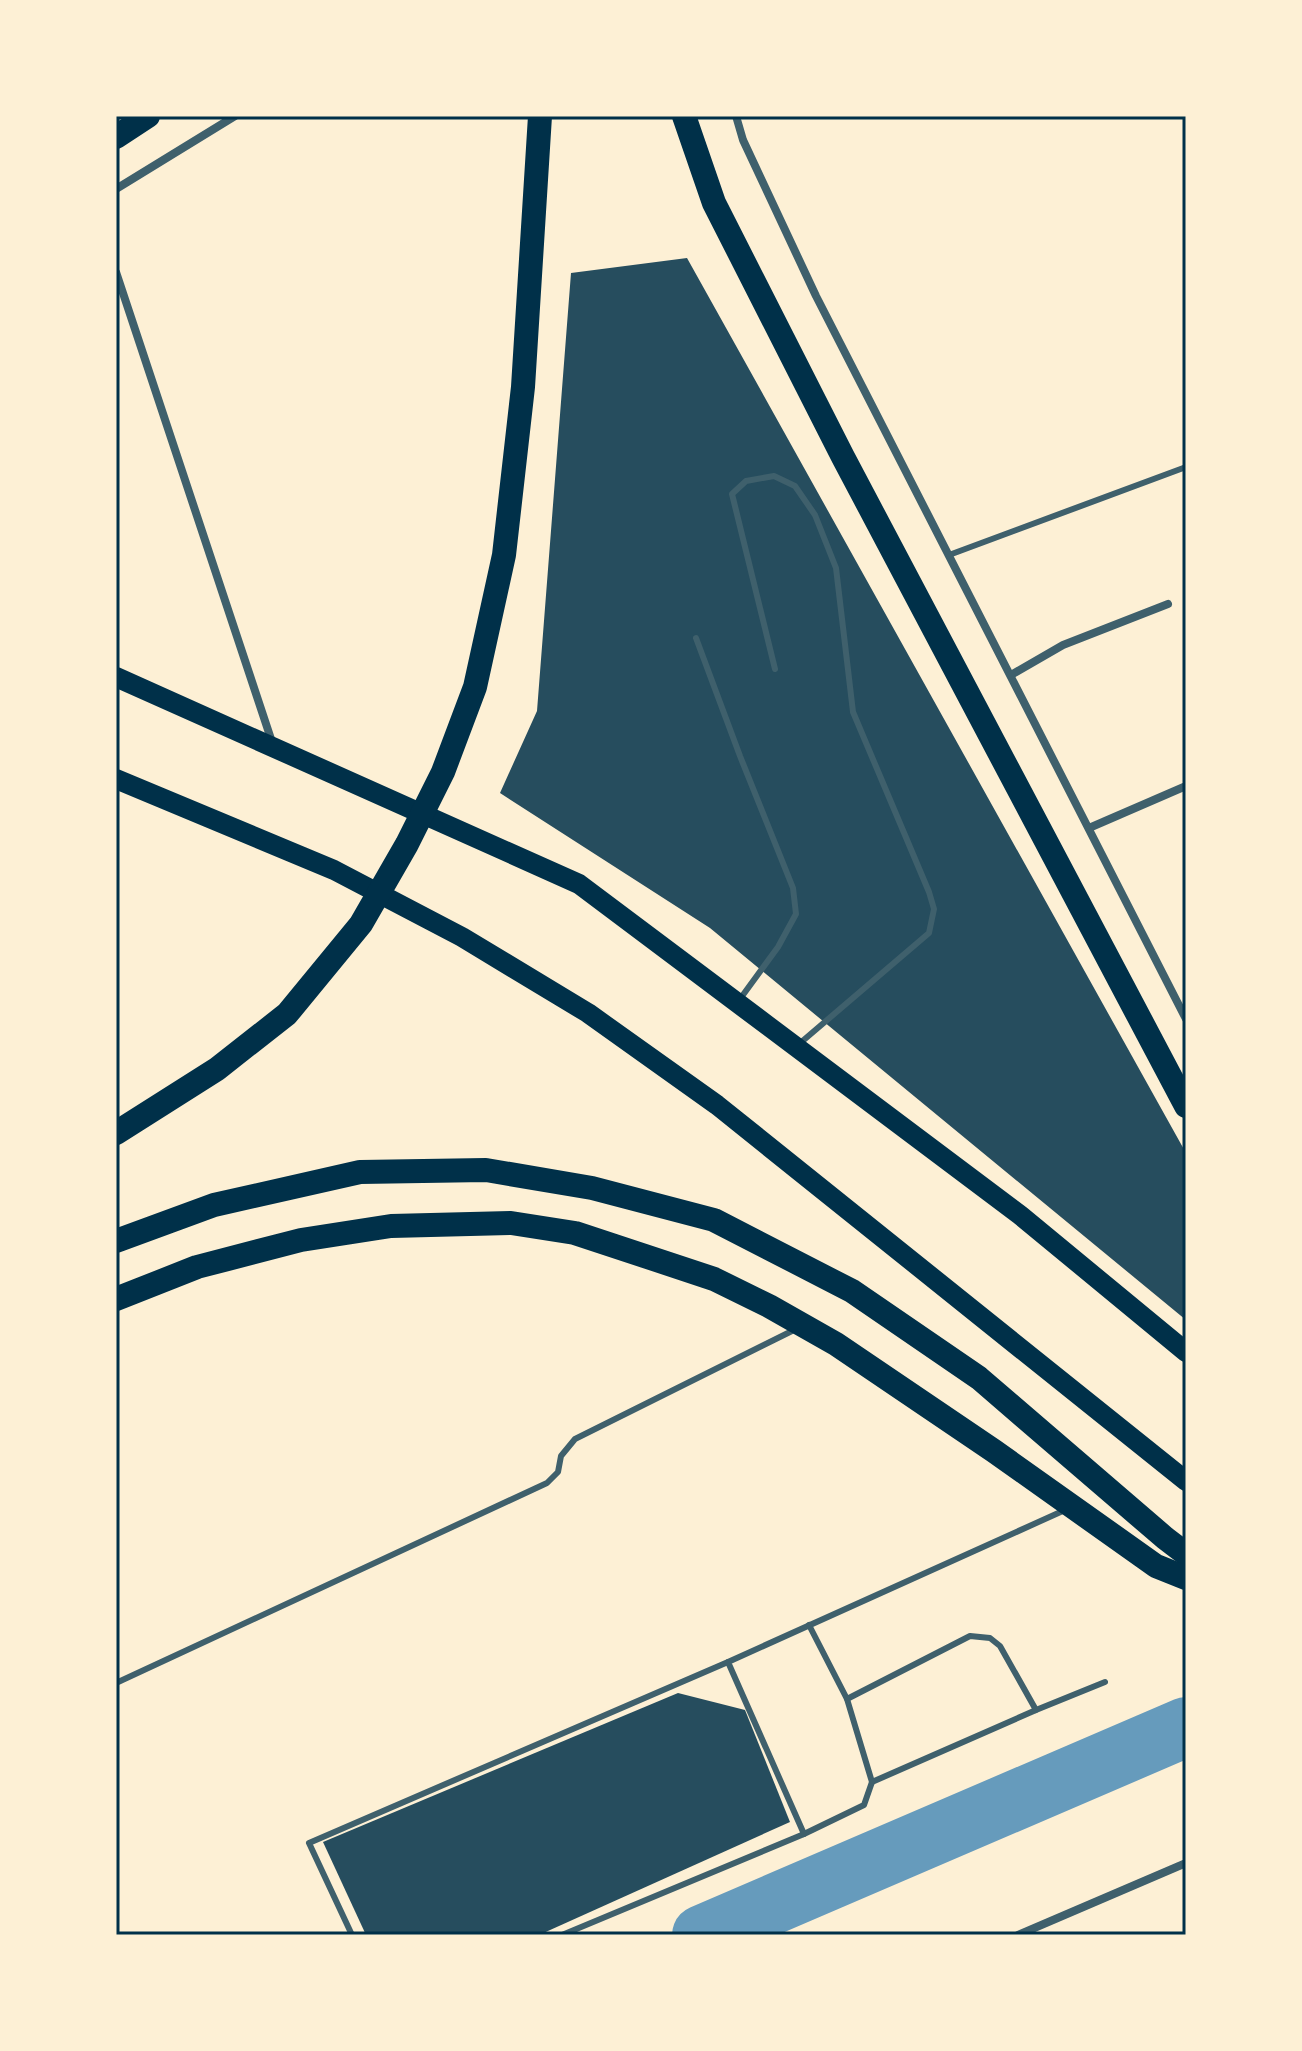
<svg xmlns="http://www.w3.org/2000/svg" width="1302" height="2051" font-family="'Roboto Condensed',sans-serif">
	<rect width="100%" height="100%" fill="#fdf0d5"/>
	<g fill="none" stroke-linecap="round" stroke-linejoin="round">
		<path stroke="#669bbc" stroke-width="60" d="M702,1935l484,-208"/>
	</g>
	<g fill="#264d5e">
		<path d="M687,258l499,895v167l-476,-392 -210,-135 37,-82 34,-438z"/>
		<path d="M678,1693l67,17 45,112 -251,113h-173l-43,-93z"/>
	</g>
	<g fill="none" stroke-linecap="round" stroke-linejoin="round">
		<g stroke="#3f606c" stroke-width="6">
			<path d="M949,555l237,-88"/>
			<path d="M696,638l44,118 53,132 3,26 -18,33 -38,52"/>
			<path d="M775,669l-43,-175 14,-13 28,-5 21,10 20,29 21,53 17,144 76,180 5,17 -5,24 -130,111"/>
			<path d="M116,1683l431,-200 11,-11 3,-16 14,-17 221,-110"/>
			<path d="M847,1699l123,-63 20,2 10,8 36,64"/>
			<path d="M872,1782l164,-72 69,-28"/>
			<path d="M804,1834l60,-29 8,-23 -25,-83 -38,-74"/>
			<path d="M352,1935l-43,-92 419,-181"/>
			<path d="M562,1935l242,-101 -76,-172 337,-152"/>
		</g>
		<g stroke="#3f606c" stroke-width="8">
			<path d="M736,116l7,24 73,156 370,723"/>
			<path d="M116,189l119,-73"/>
			<path d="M116,272l156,470"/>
			<path d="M1011,675l52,-30 105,-41"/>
			<path d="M1089,828l97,-42"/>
			<path d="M1018,1935l168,-72"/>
		</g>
		<g stroke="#003049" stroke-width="20">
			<path d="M116,677l463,207 441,331 166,137"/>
			<path d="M116,779l218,91 128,67 126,76 129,92 469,376"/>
		</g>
		<g stroke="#003049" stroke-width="24">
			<path d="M684,116l30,87 129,254 343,649"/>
			<path d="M116,137l32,-21"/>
			<path d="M116,1133l101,-64 70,-55 74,-90 46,-80 36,-72 32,-85 29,-132 19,-168 17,-271"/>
			<path d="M116,1241l98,-36 146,-33 126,-2 106,18 122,32 138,71 127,87 186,160 21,16"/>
			<path d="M116,1299l81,-32 104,-27 90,-14 120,-3 64,10 139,46 55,27 67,38 158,107 162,115 30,12"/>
		</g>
	</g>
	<rect width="1302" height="2051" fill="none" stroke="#fdf0d5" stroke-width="236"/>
	<rect x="118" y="118" width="1066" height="1815" fill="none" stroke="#003049" stroke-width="3"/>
</svg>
